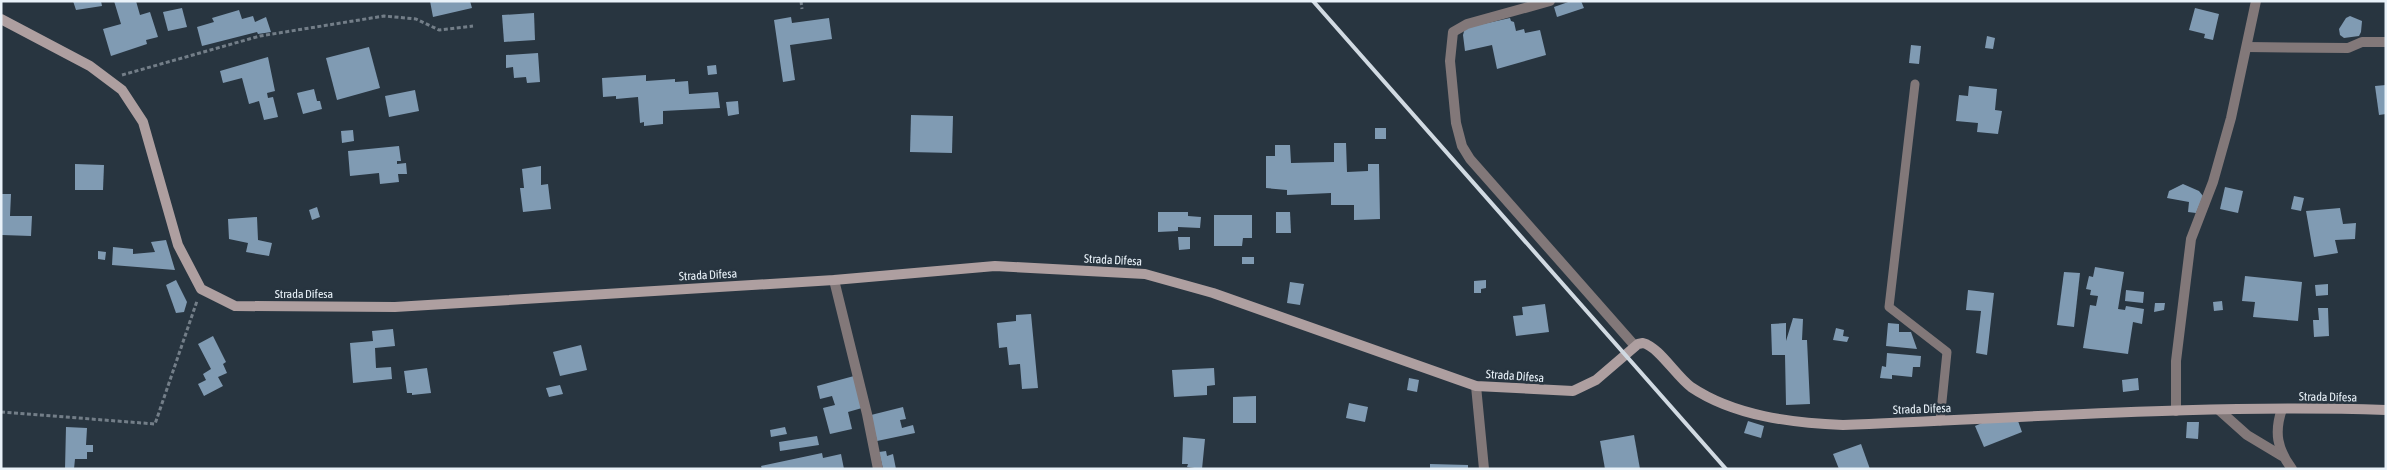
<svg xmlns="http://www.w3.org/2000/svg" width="2387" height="470" font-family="'Asap Condensed',sans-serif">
	<rect width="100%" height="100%" fill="#283540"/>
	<g fill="#809bb3">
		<path d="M73,1h28l1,5 -26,4z"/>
		<path d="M114,1h22l4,14 10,-3 8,25 -12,3 1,4 -36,12 -8,-27 18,-5z"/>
		<path d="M430,1h40l2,7 -39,9z"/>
		<path d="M1571,1h10l3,7 -27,9 -3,-10z"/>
		<path d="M182,8l5,19 -19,4 -5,-19z"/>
		<path d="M2195,8l24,6 -6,26 -9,-2 1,-4 -16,-4z"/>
		<path d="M239,10l3,9 11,-3 2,6 11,-5 5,15 -13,2 -1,-2 -55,14 -5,-19 17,-5 -2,-4z"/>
		<path d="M534,13l1,27 -31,2 -2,-27z"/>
		<path d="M2350,16l12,5 -1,11 -2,4 -15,2 -4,-3 -1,-6 7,-11z"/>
		<path d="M791,17l1,6 37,-5 3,21 -42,6 5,35 -12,2 -9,-62z"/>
		<path d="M1510,18l1,3 3,1 2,9 8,-2 1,4 15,-3 6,25 -49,14 -5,-24 -27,6 -2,-16 2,-7z"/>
		<path d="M1987,36l8,2 -2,11 -8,-1z"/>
		<path d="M1911,45l10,1 -2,18 -10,-1z"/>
		<path d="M369,47l11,41 -43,12 -11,-42z"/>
		<path d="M538,53l2,29 -13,1 -1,-6 -12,1 -1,-11 -7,1v-13z"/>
		<path d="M268,57l7,34 -8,2 1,5 5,-1 5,20 -14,3 -5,-19 -10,3 -7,-26 -19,5 -3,-12z"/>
		<path d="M716,65l1,9 -9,1 -1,-9z"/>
		<path d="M646,75v6l29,-2v3l13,-1 1,13 29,-2 2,16 -57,3v13l-19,2v-4l-4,1 -2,-26 -22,2v-3l-13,1 -1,-19z"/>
		<path d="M2386,85v29l-7,1 -4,-29z"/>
		<path d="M1969,86l28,3 -2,21 7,1 -4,23 -21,-2 1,-9 -22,-2 3,-26 9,1z"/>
		<path d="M314,89l3,12h3l2,8 -19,5 -6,-21z"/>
		<path d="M415,90l4,21 -30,6 -4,-21z"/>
		<path d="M738,101l1,13 -11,2 -2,-14z"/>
		<path d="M911,115l42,1 -1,37 -42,-1z"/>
		<rect x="1375" y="128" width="11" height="11"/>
		<path d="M353,130l1,11 -12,2 -1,-12z"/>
		<path d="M1334,143h12l1,29 21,-1v-7h11l1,55 -26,1v-15h-23v-12l-44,2v-5l-21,-2v-32h9v-11h15l1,18 43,-1z"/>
		<path d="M399,146l2,15h-4v3l9,-1 1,11h-9l1,8 -19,2 -1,-11 -29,3 -2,-25z"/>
		<path d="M75,164l29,1 -1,25h-28z"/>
		<path d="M541,166v19l7,-1 3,25 -28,3 -3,-24h4l-2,-19z"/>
		<path d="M2183,184l16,7 4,5 -7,17 -8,-1 1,-10 -22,-4 2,-7z"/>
		<path d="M2225,187l18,4 -5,22 -18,-4z"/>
		<path d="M1,194h10l-1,22h22l-1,20 -29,-1z"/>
		<path d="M2294,196l10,2 -3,13 -10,-2z"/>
		<path d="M317,207l3,10 -8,3 -3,-10z"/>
		<path d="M2340,208l3,16 13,-1 -1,16 -20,1 3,13 -24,4 -8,-46z"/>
		<path d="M1158,212h30v4l13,1 -1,11 -22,-1v4l-20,1z"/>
		<path d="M1276,212h14l1,21h-15z"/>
		<path d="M1214,215h38v23h-9l-1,8h-28z"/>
		<path d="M257,217l1,23 14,3 -3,13 -23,-4 2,-9 -19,-4 -1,-20z"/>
		<path d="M1178,237h12v12l-11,1z"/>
		<path d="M166,240l9,30 -63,-5 1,-18 20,2v5l22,-2 -4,-10z"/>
		<path d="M98,251l8,1 -1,8 -7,-1z"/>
		<rect x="1242" y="257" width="12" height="7"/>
		<path d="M2095,267l29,5 -6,37 7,1 1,-4 18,3 -2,15 -9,-2 -5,32 -45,-6 7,-43 6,1 2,-10 -8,-1 1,-5 -5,-1 3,-13 4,1z"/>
		<path d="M2064,272l16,1 -6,54 -17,-2z"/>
		<path d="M2245,276l57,6 -4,39 -45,-4 2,-15 -13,-1z"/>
		<path d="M176,280l11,22 -3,10 -8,1 -10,-28z"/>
		<path d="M1486,280v8l-5,1v4h-7v-12z"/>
		<path d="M1290,282l14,2 -4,21 -13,-2z"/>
		<path d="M2328,284v11l-12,1 -1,-11z"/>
		<path d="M1968,290l26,3 -7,62 -11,-2 5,-42 -15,-1z"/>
		<path d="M2126,290l18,2 -1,11 -18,-2z"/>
		<path d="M2222,301l1,9 -9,1 -1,-9z"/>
		<path d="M2155,303h10l-1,7 -10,2z"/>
		<path d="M1545,304l4,28 -33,4 -3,-20 10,-1 -1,-8z"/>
		<path d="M2318,308h10l1,28 -15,1 -1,-17h6z"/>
		<path d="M1031,314l7,74 -16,1 -2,-25 -11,1 -2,-18 -8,1 -2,-25 19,-2v-6z"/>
		<path d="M1793,318l10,1 -1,21h5l3,64 -24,1 -1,-50h-13l-1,-31 15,-1v18z"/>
		<path d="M1888,323l11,1v8h12l6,17 -31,-3z"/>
		<path d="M1836,328l8,2 -1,6 6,1 -2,5 -14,-2z"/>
		<path d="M393,329l2,17 -20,2 1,20 15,-1 1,12 -39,4 -3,-40 23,-2 -1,-10z"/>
		<path d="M213,336l13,26 -3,2 4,9 -9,4 5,9 -19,10 -6,-12 8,-4 -3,-6 8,-5 -13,-25z"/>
		<path d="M581,345l6,25 -27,6 -7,-24z"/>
		<path d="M1887,353l34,3 -1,11h-7l-1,10 -20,-2v4l-12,-1 2,-12 4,1z"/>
		<path d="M427,368l4,25 -19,2v-2h-5l-3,-22z"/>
		<path d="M1214,368l1,17 -8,1v9l-33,2 -2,-27z"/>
		<path d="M854,376l8,32 -14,4 4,17 -22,5 -7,-26 12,-3 -3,-9 -12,3 -3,-13z"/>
		<path d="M1409,378l10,2 -2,12 -10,-2z"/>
		<path d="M2138,378l1,12 -16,2 -1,-12z"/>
		<path d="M560,385l3,9 -14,3 -3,-9z"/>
		<path d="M1256,396v27h-23v-26z"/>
		<path d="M1349,403l19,4 -3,15 -19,-4z"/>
		<path d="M903,407l3,12 -6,1 2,8 11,-3 2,8 -38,8 -6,-26z"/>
		<path d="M1748,421l16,5 -3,12 -17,-5z"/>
		<path d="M2018,421l4,11 -38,15 -9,-21 7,-3z"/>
		<path d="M2187,422h12l-1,17 -12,-1z"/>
		<path d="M66,427l21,1 -1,17h7v7h-6v7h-12l-1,10h-9z"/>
		<path d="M785,427l2,7 -16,3 -1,-7z"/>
		<path d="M1634,435l6,34h-35l-5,-28z"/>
		<path d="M817,436l2,9 -39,6 -1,-9z"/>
		<path d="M1183,437l22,2 -3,30 -15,-2 1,-3h-6z"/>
		<path d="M1861,444l9,25h-31l-6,-15z"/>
		<path d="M886,451l1,5 6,-2 3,15h-13l-4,-17z"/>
		<path d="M822,453l1,5 18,-4 3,15h-82l-1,-3z"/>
		<path d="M1430,464l38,1v4h-38z"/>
	</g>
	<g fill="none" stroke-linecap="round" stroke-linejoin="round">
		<g stroke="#737e88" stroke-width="3" stroke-dasharray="4 2.5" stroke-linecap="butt">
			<path d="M801,1l1,8"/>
			<path d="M122,75l138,-39 124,-20 32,3 23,11 34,-4"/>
			<path d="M1,412l154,12 42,-123"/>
		</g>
		<path stroke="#827879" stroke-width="9" d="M1915,84l-26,223 58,45 -7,69"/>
		<g stroke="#827879" stroke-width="10">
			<path d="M1550,1l-83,23 -14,8 -3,29 6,62 6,23 8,13 165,187"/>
			<path d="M2247,47l101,1 14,-6h24"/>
			<path d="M834,280l33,134 11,55"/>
			<path d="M1476,386l8,83"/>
			<path d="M2282,409c-8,23 -5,40 10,60"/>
			<path d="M2219,410l28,25 35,21"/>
			<path d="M2176,411v-50l15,-122 22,-57 18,-64 25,-117"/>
		</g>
		<path stroke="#ae9fa0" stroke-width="10" d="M1,19l89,47 32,24 21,32 35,123 23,44 34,17 160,1 439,-27 161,-14 150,8 68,19 263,93 97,5 23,-11 42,-36 5,-1c16,4 33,33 48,44 43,29 101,36 152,38 180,-7 362,-21 543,-15"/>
		<path stroke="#d1dae2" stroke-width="4" d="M1313,1l413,468"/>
	</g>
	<g text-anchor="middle" stroke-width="5" stroke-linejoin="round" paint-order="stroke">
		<g font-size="12" fill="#e9f2f9" stroke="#283540">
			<text transform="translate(1113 260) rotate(3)" y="4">Strada Difesa</text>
			<text transform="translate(708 275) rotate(-3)" y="4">Strada Difesa</text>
			<text x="304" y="298">Strada Difesa</text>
			<text transform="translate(1515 376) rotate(4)" y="4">Strada Difesa</text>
			<text transform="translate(2328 397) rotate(1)" y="4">Strada Difesa</text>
			<text transform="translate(1922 409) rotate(-2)" y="4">Strada Difesa</text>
		</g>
	</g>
	<rect width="2387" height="470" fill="none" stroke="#e9f2f9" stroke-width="5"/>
</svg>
